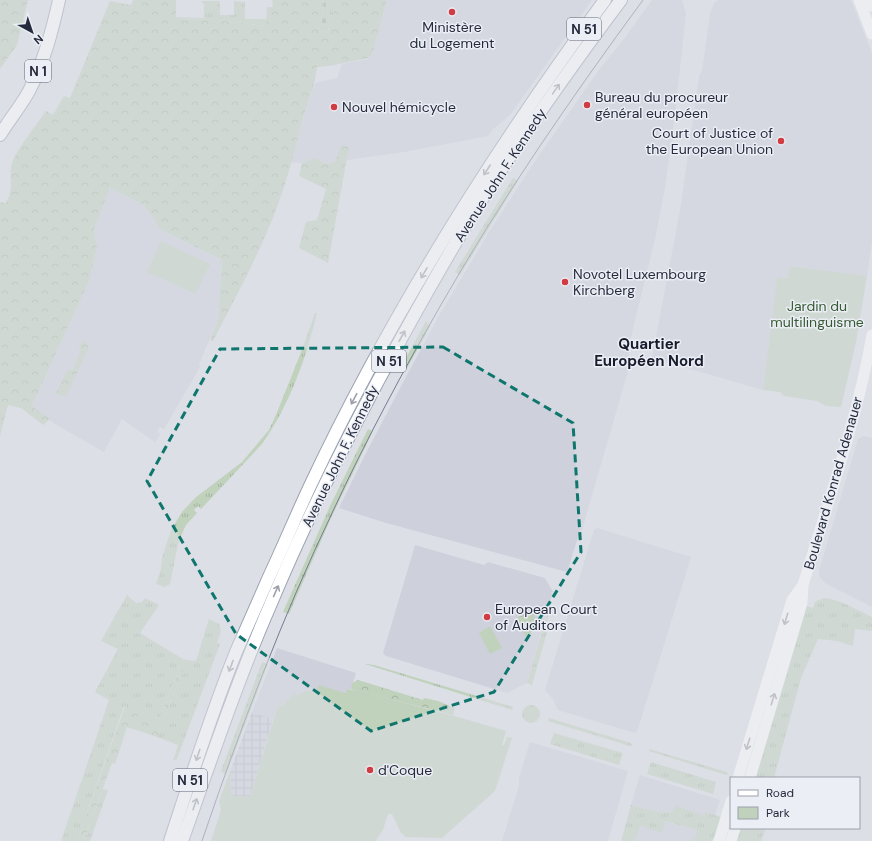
<svg xmlns="http://www.w3.org/2000/svg" width="872" height="841" font-family="'DM Sans',sans-serif">
	<defs>
		<pattern id="industrial-grid" width="8" height="8" patternUnits="userSpaceOnUse"><rect width="8" height="8" fill="#ced1dc"/><path d="M0 4h8M4 0v8" fill="none" stroke="#b1b4be"/></pattern>
		<pattern id="grass-tufts" width="24" height="20" patternUnits="userSpaceOnUse"><rect width="24" height="20" fill="#c0d1bc"/><path d="M3 7l-1-3M5 7V3M7 7l1-3M15 17l-1-3M17 17v-4M19 17l1-3" fill="none" stroke="#a5b4a2"/></pattern>
		<pattern id="forest-crowns" width="20" height="18" patternUnits="userSpaceOnUse"><rect width="20" height="18" fill="#c0d1bc"/><path d="M2 6a3 3 0 1 1 6 0M12 15a3 3 0 1 1 6 0" fill="none" stroke="#a5b4a2"/></pattern>
		<pattern id="cemetery-stones" width="16" height="16" patternUnits="userSpaceOnUse"><rect width="16" height="16" fill="#c0d1bc"/><path d="M2 7V4a2 2 0 0 1 4 0v3zM10 15v-3a2 2 0 0 1 4 0v3z" fill="#a5b4a2"/></pattern>
	</defs>
	<rect width="100%" height="100%" fill="#dcdfe6"/>
	<g fill="#ced1dc">
		<path d="M387,0h205l-82,115 -18,15 -4,6 -84,16 -57,8 2,-13 -14,15 -9,2 -11,-6 -13,5 -11,-1 14,-50 10,-29 22,-5 5,-14 26,-5 4,-4z"/>
		<path d="M652,0h30l4,13 -10,92 -11,83 -9,47 -27,110 -1,26 -46,159 -2,1 -13,41 -181,-49 -47,-15 26,-53 43,-82 32,-59 49,-82 44,-68 68,-97 20,-24z"/>
		<path d="M719,0h132l21,53v189l-5,34 -77,-10 -1,12 -12,-1 -14,113 -111,-32 29,-153 18,-129 3,-5 8,-57 4,-11z"/>
		<path d="M110,188l34,17 17,25 61,30 -4,60 -19,44 1,3 -36,62 -4,-2 -3,5 4,2 -6,8 -33,-23 -18,33 -49,-28 -23,-18 58,-127 7,-32 -3,-17z"/>
		<path d="M864,436l8,2v169l-47,-24 -6,-7v-5l39,-132z"/>
		<path d="M597,528l94,29 -53,172 -1,3 -2,1 -77,-23 -5,-11 -8,-9 49,-160z"/>
		<path d="M415,545l69,20 4,-3 57,16 8,14 -2,1 1,1 -25,89 -20,10 -121,-37 -3,-3z"/>
		<path d="M277,648l79,25 -5,16h-4l-2,4 -28,-3 -11,1 -10,4 -1,-1 -13,12 -4,-1 -5,14 -21,-7z"/>
		<path d="M530,742l98,29 -20,70h-106l17,-55v-8z"/>
		<path d="M640,775l80,25 -5,15 -9,-3 -2,5 -30,-7 -7,3h-4l-32,-8z"/>
		<path d="M665,821l32,9 -2,10 -2,-1 -1,2h-57l4,-15z"/>
	</g>
	<path fill="url(#industrial-grid)" d="M252,712l21,7 -23,78 -18,-1 -2,-12 1,-10h-2z"/>
	<g fill="url(#grass-tufts)">
		<path d="M202,1h18v14h14v-14l11,1v17h21v7l-49,-6 -42,-1v-2l29,1v-14l-2,-1z"/>
		<path d="M513,178l5,3 -58,94 -5,-3z"/>
		<path d="M315,313h2c-11,46 -28,93 -55,131l-61,65 -3,-3 -4,4 3,3 -11,12 -7,15 -9,44 -6,3 -8,-3 5,-15 1,-11 9,-28 11,-18 13,-14 47,-36 27,-32 7,-15 24,-60z"/>
		<path d="M426,321l4,6 -24,43 -5,-3z"/>
		<path d="M368,429l5,2 -42,87 -42,96 -6,-2 47,-106z"/>
		<path d="M127,595l9,8 6,-1 3,-4 14,7 -19,28 43,26 -24,60 -35,-13 -47,135h-16l48,-141 -14,-8 23,-43 -17,-8z"/>
		<path d="M823,598c17,1 34,12 49,19v14l-17,-2 -2,17 -16,-5 -19,-2 -17,39 -27,100h-20l52,-172 7,2 2,-6z"/>
		<path d="M550,604l1,4 -6,19 2,5 -15,53 -5,-2z"/>
		<path d="M533,609l1,1c1,9 3,22 -7,27l-2,-2 -8,-13 1,-5z"/>
		<path d="M209,619l10,5 2,7 -4,12 3,1 -43,115 -4,2 5,-16 -21,-8 30,-77 9,1z"/>
		<path d="M262,662l6,2 -42,111 -5,-4z"/>
		<path d="M365,664l9,1 139,42 -1,3 -3,-1z"/>
		<circle cx="531" cy="714" r="9"/>
		<path d="M549,718l82,25 1,2 -2,1 -82,-25z"/>
		<path d="M554,733l69,20 -4,12 -69,-21z"/>
		<path d="M649,749l78,23 1,2 -2,1 -77,-24z"/>
		<path d="M651,762l65,20 -3,12 -66,-20z"/>
		<path d="M103,789l5,1 -18,51h-6z"/>
		<path d="M631,805l32,8 8,-1 5,-6 26,9 2,1 2,-4 15,5 -4,15 -5,9h-20l1,-2h2l2,-9 -32,-9 -3,12 -22,-7 -5,15h-14z"/>
		<path d="M739,828h27l-5,13h-26z"/>
	</g>
	<g fill="url(#forest-crowns)">
		<path d="M0,0h28l-11,45 -17,24z"/>
		<path d="M133,0h43v19l41,1 49,6 1,-19h6l-1,-7h52l-3,24 -2,6 9,2 5,-32h54l-15,55 -4,3 -39,8 -12,1c-2,20 -10,36 -15,55 -8,31 -16,63 -28,93 -17,43 -40,85 -61,126l-3,-1 8,-20 4,-60 -61,-30 -17,-25 -34,-17 -16,42 3,17 -7,32 -58,127 18,13 -7,6 -22,-17 -13,-3 -8,31v-234l6,1c9,-16 2,-26 6,-40 5,-14 25,-39 34,-52l7,4 11,-19 6,2 40,-97 21,4z"/>
		<path d="M341,145l8,2 -21,116 -29,-15 7,-26 11,-2 9,-31 -27,-13 3,-13 13,-5 11,6 9,-2z"/>
		<path d="M84,341l5,6 -23,50 -10,-4 11,-23h6l6,-15 1,-11z"/>
		<path d="M183,659l4,1 -30,77 -30,-10 -12,37 -3,-1 -28,78h-7l48,-135 34,13z"/>
		<path d="M358,680l65,20 1,-2 14,3 17,7 -2,7 -102,-26 1,-6z"/>
	</g>
	<path fill="url(#cemetery-stones)" d="M324,0h9l-5,32 -9,-2 2,-6z"/>
	<g fill="#c0d1bc">
		<path d="M161,241l49,23 -14,30 -49,-22z"/>
		<path d="M790,266l77,10 -11,66 -15,65 -15,-1 -9,-5 -33,-5 -4,-4 -17,-2 14,-113 11,1z"/>
		<path d="M490,626l12,22 -12,6 -11,-21z"/>
		<path d="M319,685l26,8 2,-4 13,2 98,26 48,14 -4,14h2l3,-8 5,1 -17,53 -53,47 -36,-1 -5,-4 -9,-19h-4l-5,16 -7,10 1,1h-166l10,-31 -2,-9 10,-27h2l-1,10 2,12 18,1 28,-92 4,1 13,-13 1,2 10,-4 11,-1z"/>
	</g>
	<g fill="none" stroke-linecap="round" stroke-linejoin="round">
		<g stroke="#9ba2b2" stroke-width="14">
			<g id="primary">
				<path d="M0,135c9,-15 21,-29 29,-44 15,-29 23,-59 30,-91"/>
				<path d="M170,841c21,-64 41,-127 66,-189 11,-25 22,-50 33,-75 14,-30 27,-61 41,-91 81,-172 183,-334 295,-486"/>
				<path d="M182,841c28,-78 54,-157 87,-233 39,-93 84,-183 133,-271 26,-47 53,-95 82,-141 43,-67 89,-132 137,-196"/>
			</g>
		</g>
		<g stroke="#fff" stroke-width="11">
			<path d="M859,0l13,34"/>
			<path d="M869,0l3,6"/>
			<path d="M738,778l54,-178 11,-15"/>
			<path d="M750,778l52,-175 1,-18c25,-83 54,-165 69,-250"/>
			<path d="M719,841l12,-40"/>
			<path d="M731,841l4,-13"/>
		</g>
		<use href="#primary" stroke="#fff" stroke-width="12"/>
		<path stroke="#757c90" stroke-width="1" d="M202,841c38,-112 80,-223 131,-330 33,-71 70,-140 109,-208 60,-105 129,-205 201,-303"/>
	</g>
	<defs><path id="oneway-shaft" d="M-6 0H5M1.5-3L5.5 0L1.5 3" fill="none" stroke-width="1.6" stroke-linecap="round" stroke-linejoin="round"/></defs>
	<g stroke="#9da0a8">
		<use href="#oneway-shaft" transform="translate(556 89) rotate(-55)"/>
		<use href="#oneway-shaft" transform="translate(487 170) rotate(123)"/>
		<use href="#oneway-shaft" transform="translate(424 273) rotate(120)"/>
		<use href="#oneway-shaft" transform="translate(402 336) rotate(-61)"/>
		<use href="#oneway-shaft" transform="translate(354 399) rotate(118)"/>
		<use href="#oneway-shaft" transform="translate(276 591) rotate(-66)"/>
		<use href="#oneway-shaft" transform="translate(786 619) rotate(107)"/>
		<use href="#oneway-shaft" transform="translate(231 666) rotate(111)"/>
		<use href="#oneway-shaft" transform="translate(773 699) rotate(-73)"/>
		<use href="#oneway-shaft" transform="translate(748 744) rotate(107)"/>
		<use href="#oneway-shaft" transform="translate(198 755) rotate(108)"/>
		<use href="#oneway-shaft" transform="translate(195 804) rotate(-71)"/>
	</g>
	<path d="M0 0H872V841H0ZM443,347l130,76 8,129 -87,140 -123,39 -135,-97 -89,-153 73,-132z" fill="#dcdfe6" fill-opacity=".55" fill-rule="evenodd"/>
	<path fill="none" stroke="#0f766e" stroke-width="3" stroke-dasharray="8 5" stroke-linejoin="round" d="M443,347l130,76 8,129 -87,140 -123,39 -135,-97 -89,-153 73,-132z"/>
	<g fill="#d13b42" stroke="#ebeef4" stroke-width="1.5">
		<circle cx="452" cy="12" r="4"/>
		<circle cx="587" cy="105" r="4"/>
		<circle cx="334" cy="107" r="4"/>
		<circle cx="781" cy="141" r="4"/>
		<circle cx="565" cy="282" r="4"/>
		<circle cx="487" cy="617" r="4"/>
		<circle cx="370" cy="770" r="4"/>
	</g>
	<g text-anchor="middle" stroke-width="3" stroke-linejoin="round" paint-order="stroke">
		<g fill="#ebeef4" stroke="#606674" stroke-width="1">
			<rect x="567" y="18" width="34" height="22" rx="3"/>
			<rect x="25" y="60" width="26" height="22" rx="3"/>
			<rect x="372" y="350" width="34" height="22" rx="3"/>
			<rect x="173" y="769" width="34" height="22" rx="3"/>
		</g>
		<g font-size="13" font-weight="bold" fill="#252b3d">
			<text x="584" y="34">N 51</text>
			<text x="38" y="76">N 1</text>
			<text x="389" y="366">N 51</text>
			<text x="190" y="785">N 51</text>
		</g>
		<g font-size="14" fill="#252b3d" stroke="#ebeef4" text-anchor="start">
			<text x="452" y="32" text-anchor="middle">Ministère<tspan x="452" dy="16">du Logement</tspan></text>
			<text x="595" y="102">Bureau du procureur<tspan x="595" dy="16">général européen</tspan></text>
			<text x="342" y="112">Nouvel hémicycle</text>
			<text x="773" y="138" text-anchor="end">Court of Justice of<tspan x="773" dy="16">the European Union</tspan></text>
			<text x="573" y="279">Novotel Luxembourg<tspan x="573" dy="16">Kirchberg</tspan></text>
			<text x="495" y="614">European Court<tspan x="495" dy="16">of Auditors</tspan></text>
			<text x="378" y="775">d'Coque</text>
		</g>
		<g font-size="14" fill="#252b3d" stroke="#ebeef4">
			<text transform="translate(500 175) rotate(-57)" y="5">Avenue John F. Kennedy</text>
			<text transform="translate(340 456) rotate(-64)" y="5">Avenue John F. Kennedy</text>
			<text transform="translate(833 483) rotate(-74)" y="5">Boulevard Konrad Adenauer</text>
		</g>
		<g font-size="14" fill="#365932" stroke="#ebeef4">
			<text x="817" y="311">Jardin du<tspan x="817" dy="16">multilinguisme</tspan></text>
		</g>
		<g font-size="15" font-weight="bold" fill="#181d2d" stroke="#ebeef4">
			<text x="649" y="349">Quartier<tspan x="649" dy="17">Européen Nord</tspan></text>
		</g>
	</g>
	<rect x="730" y="777" width="130" height="52" fill="#ebeef4" stroke="#9ca0ab"/>
	<rect x="738" y="790" width="20" height="6" fill="#ffffff" stroke="#9ca0ab"/>
	<text x="766" y="797" font-size="12" fill="#252b3d">Road</text>
	<rect x="738" y="807" width="20" height="12" fill="#c0d1bc" stroke="#9ca0ab"/>
	<text x="766" y="817" font-size="12" fill="#252b3d">Park</text>
	<g transform="translate(32 32) rotate(140)" stroke="#ebeef4" stroke-width="3" paint-order="stroke">
	<path d="M0-3L7 15L0 10L-7 15Z" fill="#252b3d"/>
	<text y="-6" font-size="11" font-weight="bold" text-anchor="middle" fill="#252b3d">N</text>
	</g>
</svg>
